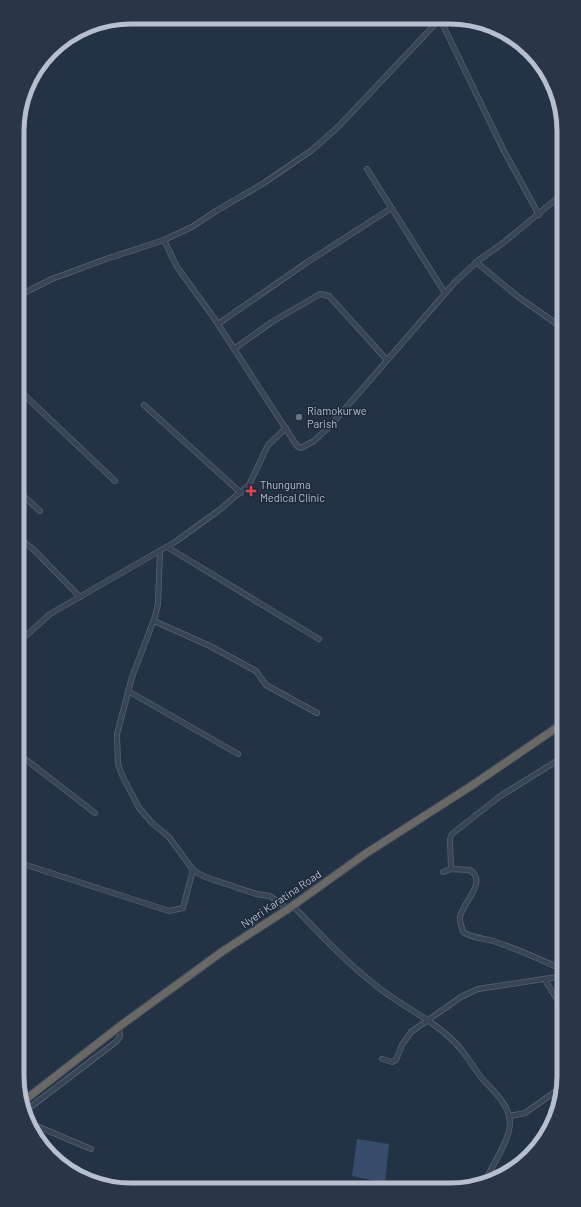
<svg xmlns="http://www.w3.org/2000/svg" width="581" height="1207" font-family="Barlow,sans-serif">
	<rect width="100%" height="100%" fill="#243245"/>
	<path fill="#374c6d" d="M357,1139l32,5 -4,39 -33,-7z"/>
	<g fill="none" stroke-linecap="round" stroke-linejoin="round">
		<g stroke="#586272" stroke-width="6">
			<g id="minor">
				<path d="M440,19l63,130 36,66"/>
				<path d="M367,169l78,124"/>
				<path d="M164,240l13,27 37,51 83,128 4,2 13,-7 17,-16 124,-143 24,-22 24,-17 57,-47"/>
				<path d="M476,262l41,34 44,31"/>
				<path d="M18,296l34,-17 54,-20 58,-19 28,-13 24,-16 48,-28 48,-33 26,-23 102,-108"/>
				<path d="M218,324l88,-61 84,-54"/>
				<path d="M234,349l38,-27 48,-28 9,2 58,64"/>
				<path d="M19,390l96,91"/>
				<path d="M144,405l97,88"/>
				<path d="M19,492l21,19"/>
				<path d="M19,538l15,12 46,47"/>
				<path d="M167,547l152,92"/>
				<path d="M160,551l-2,53 -3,13 -23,60 -15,57 1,30 4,11 17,33 13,15 17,14 24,33 12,7 51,17 14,2 18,13"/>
				<path d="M154,621l56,25 46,25 10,14 51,28"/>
				<path d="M20,641l30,-27 125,-72 43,-31 31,-26 19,-40 18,-17"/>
				<path d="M128,691l110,63"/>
				<path d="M20,755l75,58"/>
				<path d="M20,863l149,48 14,-3 10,-38"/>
				<path d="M451,869l-1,-30 2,-5 47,-37 64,-40"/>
				<path d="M443,872l8,-3 19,1c18,12 -7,32 -10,47 -1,5 2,10 3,15 9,6 20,6 30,9 24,8 47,18 70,29"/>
				<path d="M293,906c26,27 51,54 81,78 26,22 63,37 85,63 8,9 14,20 22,30 10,12 24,23 28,39 6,19 -18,49 -24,67"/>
				<path d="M545,980l18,29"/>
				<path d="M382,1059l10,3 4,-2 6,-15 9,-13 50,-35 17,-8 85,-13"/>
				<path d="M24,1112l93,-71 3,-5v-10"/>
				<path d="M509,1116l16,-3 38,-27"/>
				<path d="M32,1124l59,25"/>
			</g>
		</g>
		<g stroke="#444f5f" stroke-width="9">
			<path id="trunk" d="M21,1103l99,-77 103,-75 65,-42 77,-55 106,-68 91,-62"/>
		</g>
		<use href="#minor" stroke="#394454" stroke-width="4.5"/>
		<use href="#trunk" stroke="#696864" stroke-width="7"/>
	</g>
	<circle fill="#6b7280" stroke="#1e293a" stroke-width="1.5" cx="299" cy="417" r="4"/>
	<path fill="#e0444e" stroke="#1e293a" stroke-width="1.5" d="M249 485h4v4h4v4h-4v4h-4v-4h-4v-4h4z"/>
	<g text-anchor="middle" stroke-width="3" stroke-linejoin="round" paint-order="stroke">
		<g font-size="11" fill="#b7bfce" stroke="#1e293a" text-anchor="start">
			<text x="307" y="415">Riamokurwe<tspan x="307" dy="13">Parish</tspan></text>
			<text x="260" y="489">Thunguma<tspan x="260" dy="13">Medical Clinic</tspan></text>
		</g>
		<g font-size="11" fill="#b7bfce" stroke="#1e293a">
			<text transform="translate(281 899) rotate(-34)" y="4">Nyeri Karatina Road</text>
		</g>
	</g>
	<path d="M0 0H581V1207H0ZM131 24H450A107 107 0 0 1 557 131V1076A107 107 0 0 1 450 1183H131A107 107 0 0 1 24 1076V131A107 107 0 0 1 131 24Z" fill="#2a3546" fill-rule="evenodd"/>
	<path fill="none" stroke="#b7bfce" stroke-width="5" d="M131 24H450A107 107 0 0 1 557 131V1076A107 107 0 0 1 450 1183H131A107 107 0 0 1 24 1076V131A107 107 0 0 1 131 24Z"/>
</svg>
